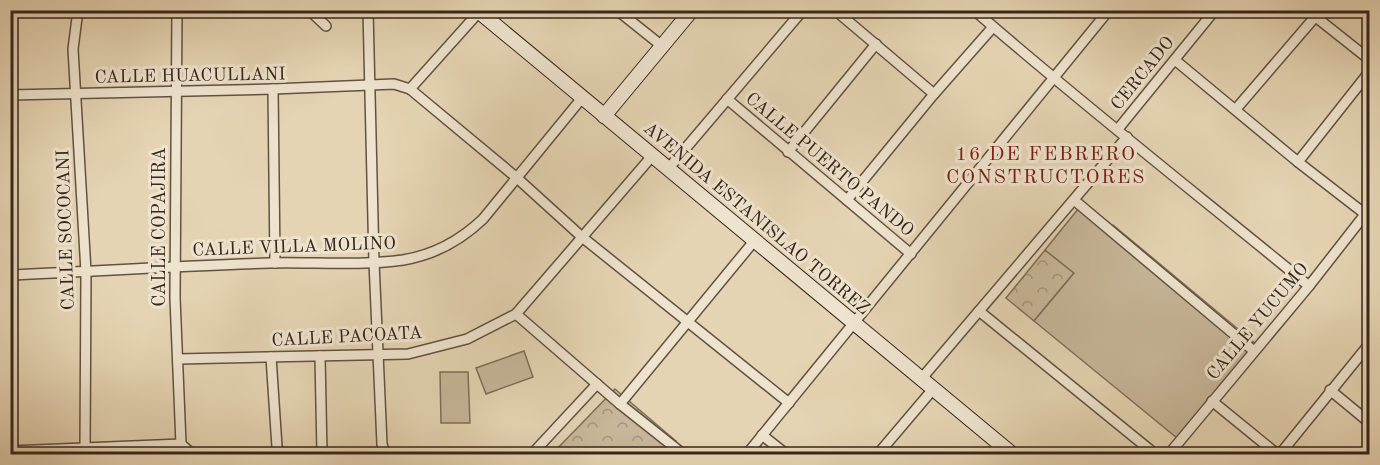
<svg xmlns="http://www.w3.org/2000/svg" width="1380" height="465" font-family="'Old Standard TT',serif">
	<defs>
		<pattern id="forest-crowns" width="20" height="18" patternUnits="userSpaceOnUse" patternTransform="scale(1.5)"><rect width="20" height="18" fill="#c7b699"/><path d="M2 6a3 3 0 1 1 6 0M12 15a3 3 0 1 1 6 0" fill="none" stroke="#a2947c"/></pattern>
	</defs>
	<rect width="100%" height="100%" fill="#e5d4b3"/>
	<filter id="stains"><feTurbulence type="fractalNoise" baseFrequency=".00333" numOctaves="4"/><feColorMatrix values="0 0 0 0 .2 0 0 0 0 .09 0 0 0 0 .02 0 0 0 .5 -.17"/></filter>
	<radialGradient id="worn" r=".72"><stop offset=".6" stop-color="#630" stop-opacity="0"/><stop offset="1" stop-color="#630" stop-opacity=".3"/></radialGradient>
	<g fill="url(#forest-crowns)" stroke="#7f6e5a" stroke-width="1.5">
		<path d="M1045,250l29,23 -40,48 -28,-23z"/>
		<path d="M615,389l61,52 -11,13h-113z"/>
	</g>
	<g fill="#c7b699" stroke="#7f6e5a" stroke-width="1.5">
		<path d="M1078,209l29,22 6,-6 143,119 -79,94 -143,-117 40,-48 -29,-23z"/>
		<path d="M524,351l9,26 -47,17 -10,-26z"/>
		<path d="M440,372h28l2,51h-29z"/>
	</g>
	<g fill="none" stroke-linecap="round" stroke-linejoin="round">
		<g stroke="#625242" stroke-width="12">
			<g id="street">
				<path d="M78,10l-5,39 13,223 -1,177"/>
				<path d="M177,10l-2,288 6,146"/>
				<path d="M309,10l17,16"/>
				<path d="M368,10l6,252 8,182 3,10"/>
				<path d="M617,10l45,36"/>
				<path d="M835,10l99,84"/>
				<path d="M974,10c109,95 223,184 335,276"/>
				<path d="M1307,10l63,50"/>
				<path d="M1175,60l123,102 71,55"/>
				<path d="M273,89l2,174"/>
				<path d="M410,89l69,-77"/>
				<path d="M10,95l263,-6 121,-5 16,5 107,89 65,59 207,166"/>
				<path d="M727,99l184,155"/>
				<path d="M1236,109l79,-92"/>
				<path d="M1118,129l97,-119"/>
				<path d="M788,152l88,-108"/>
				<path d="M1298,162l72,-91"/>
				<path d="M668,169l135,-159"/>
				<path d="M847,200l87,-106 59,-67"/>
				<path d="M1074,200l180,151"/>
				<path d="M10,275c87,-4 174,-9 260,-12 44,-1 89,3 133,-3 30,-5 58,-20 80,-41l99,-121"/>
				<path d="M979,311l176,143"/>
				<path d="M516,314l104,90 63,50"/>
				<path d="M320,356l2,98"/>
				<path d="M271,357l6,90 4,7"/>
				<path d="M178,359l230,-5 59,-15 49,-25 137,-159"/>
				<path d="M922,378l205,-241"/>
				<path d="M1330,390l40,33"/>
				<path d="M1212,401l65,53"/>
				<path d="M620,404l135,-164"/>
				<path d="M762,435l24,19"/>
				<path d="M10,451l171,-7 11,10"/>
				<path d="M532,454l65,-70"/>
				<path d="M747,454l362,-444"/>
				<path d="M878,454l56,-66"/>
				<path d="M1169,454l140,-168 61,-78"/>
				<path d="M1280,454l90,-111"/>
			</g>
		</g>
		<g stroke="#37261c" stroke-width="16">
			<g id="secondary">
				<path d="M477,10l535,444"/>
				<path d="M604,116l88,-106"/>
			</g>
		</g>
		<use href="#street" stroke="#eee3ce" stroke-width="9"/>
		<use href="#secondary" stroke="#eee3ce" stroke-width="14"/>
	</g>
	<g text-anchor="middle" stroke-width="6" stroke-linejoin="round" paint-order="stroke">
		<g font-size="18" fill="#37261c" stroke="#eee3ce">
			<text transform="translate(1142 73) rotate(-51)" y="6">CERCADO</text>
			<text transform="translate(190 75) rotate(-1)" y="6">CALLE HUACULLANI</text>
			<text transform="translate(830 164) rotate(40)" y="6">CALLE PUERTO PANDO</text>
			<text transform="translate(757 218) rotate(40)" y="6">AVENIDA ESTANISLAO TORREZ</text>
			<text transform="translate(159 227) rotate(-90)" y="6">CALLE COPAJIRA</text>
			<text transform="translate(65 230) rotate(-92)" y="6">CALLE SOCOCANI</text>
			<text transform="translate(294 246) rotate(-2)" y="6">CALLE VILLA MOLINO</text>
			<text transform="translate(1257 321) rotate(-50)" y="6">CALLE YUCUMO</text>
			<text transform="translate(347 336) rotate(-3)" y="6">CALLE PACOATA</text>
		</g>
		<g font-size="20" letter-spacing="1.5" fill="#7a1f14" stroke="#eee3ce">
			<text x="1046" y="160">16 DE FEBRERO<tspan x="1046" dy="23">CONSTRUCTORES</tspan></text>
		</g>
	</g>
	<rect width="1380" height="465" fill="none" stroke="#e5d4b3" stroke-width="36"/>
	<rect x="12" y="12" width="1356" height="441" fill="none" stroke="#37261c" stroke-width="3"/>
	<rect x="18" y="18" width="1344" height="429" fill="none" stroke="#37261c" stroke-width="1.5"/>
	<rect width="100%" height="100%" filter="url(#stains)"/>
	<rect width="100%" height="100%" fill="url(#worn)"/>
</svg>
